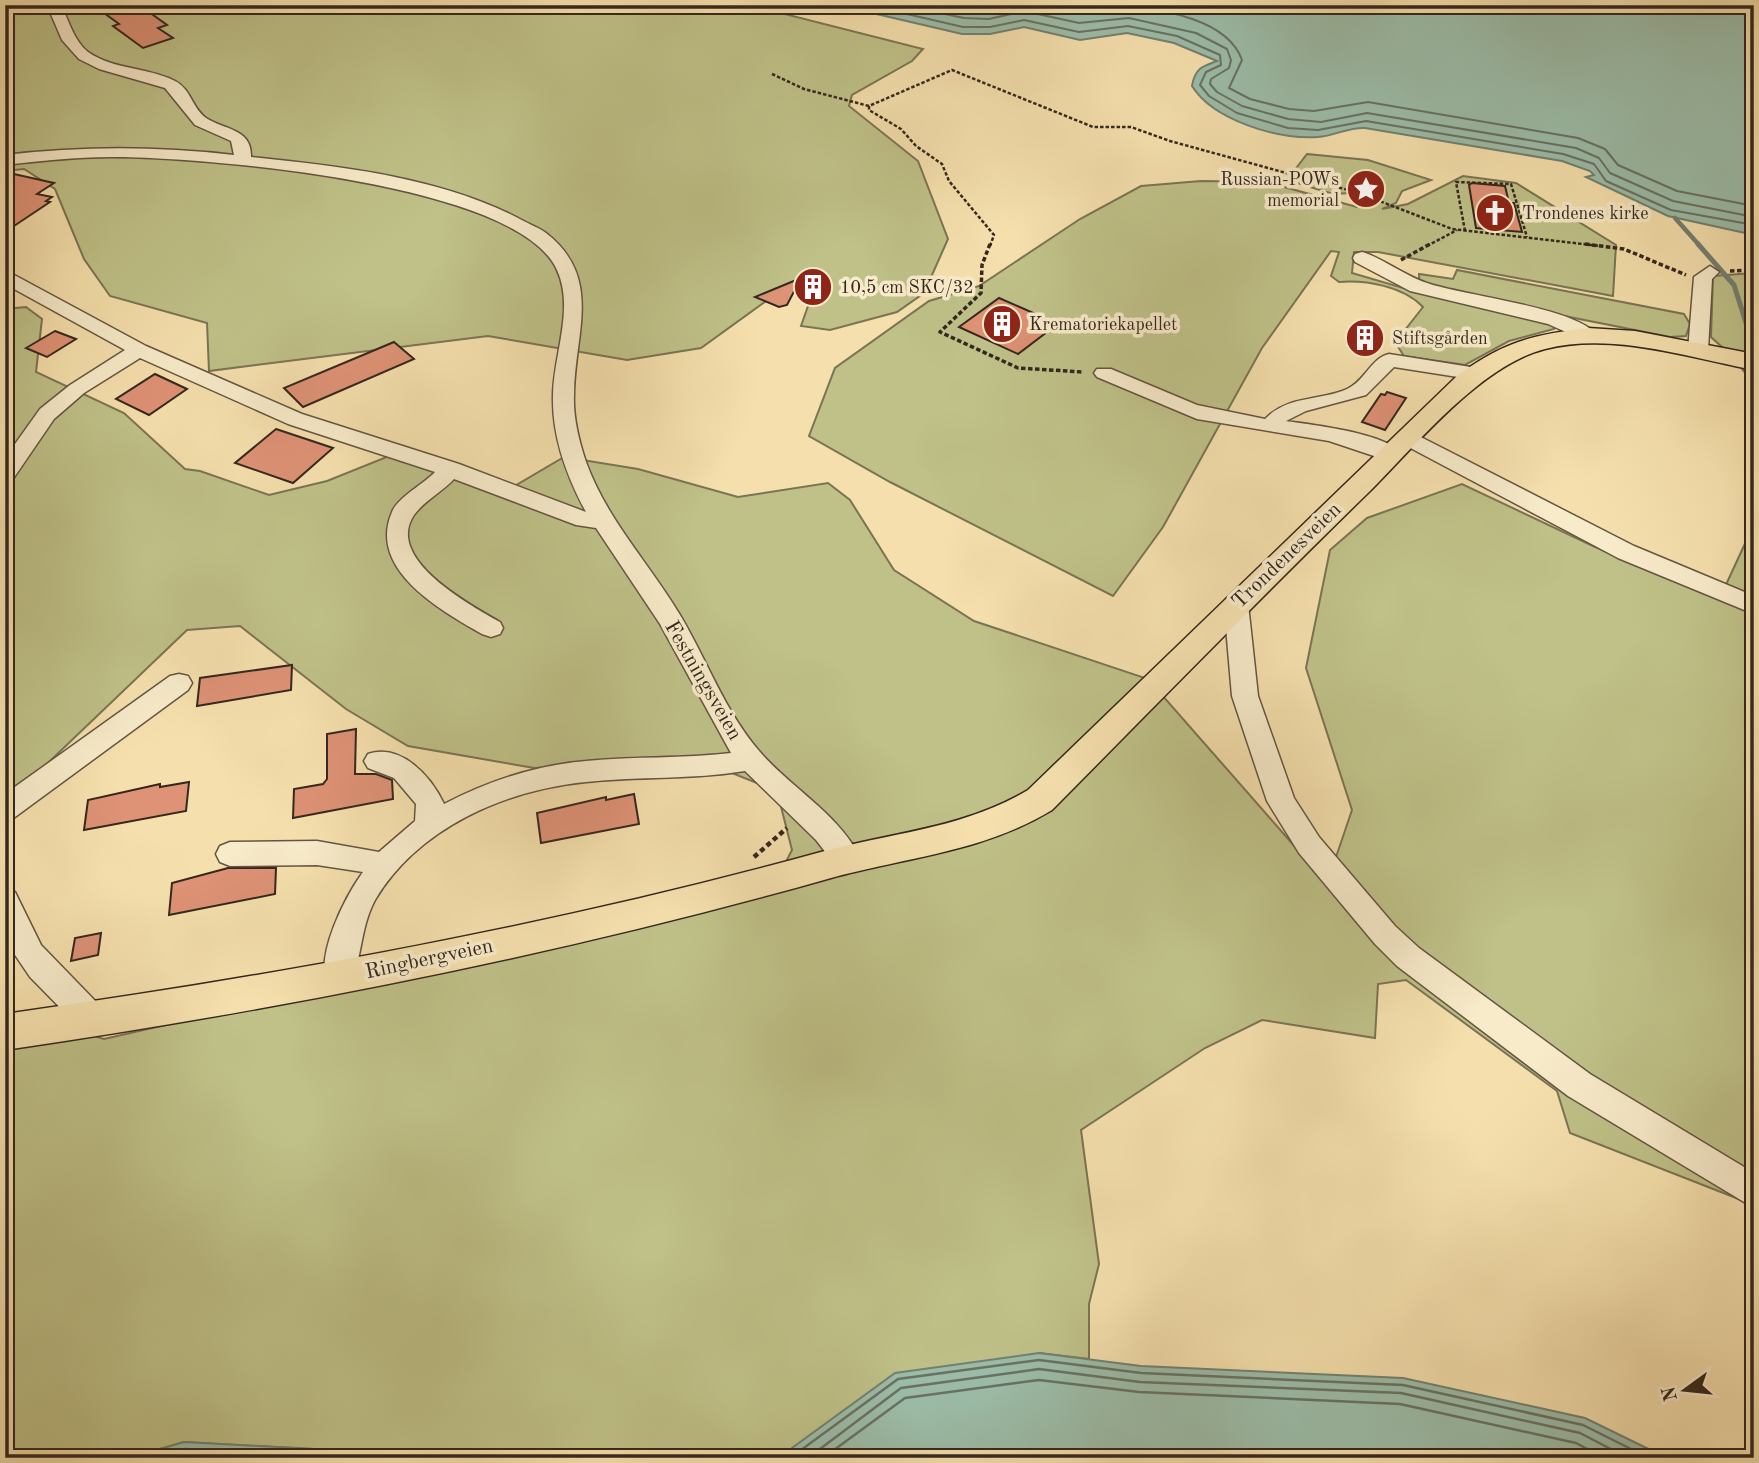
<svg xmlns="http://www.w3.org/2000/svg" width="1759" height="1463" font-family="'Old Standard TT',serif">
	<rect width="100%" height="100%" fill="#f5e0ad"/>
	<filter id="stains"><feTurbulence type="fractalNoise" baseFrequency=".00286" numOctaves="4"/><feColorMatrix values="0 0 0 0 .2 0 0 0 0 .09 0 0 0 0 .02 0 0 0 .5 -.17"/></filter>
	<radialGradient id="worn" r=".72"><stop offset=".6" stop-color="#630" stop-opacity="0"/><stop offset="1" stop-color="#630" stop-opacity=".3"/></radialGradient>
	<g fill="#bfc188" stroke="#7a7454" stroke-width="2">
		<path d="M5,5h744l174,44 -11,12 -60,34 -3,11 69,55 30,78 -24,54 -27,19 -67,18 -29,-4 13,-37 -34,2 -79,57 -74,12 -139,-24 -279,35 -2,-48 -97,-27 -26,-37 -29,-70 -31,-20 -19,2z"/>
		<path d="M1307,154l61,6 63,20 -29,11 -6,12 -14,6 26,-5 55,-28 53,7 100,62 -3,51 -235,-44h-24l-2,21 68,20 -1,-19 34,5 4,-9 227,44 6,10 -4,12 -16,1 -111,-22 -5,14 -45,12 -44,24 -61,-9 -11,-17 8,-4 22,-28c-20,-21 -57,-27 -84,-25l-8,-6 8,-24 -8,-1 -69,97 -99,179 -50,69 -223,-114 -81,-46 26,-68 94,-67 50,-15 101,-67 61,-33 60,-5 65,1 91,25 2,-6 -8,-8 -18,1 -46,-14z"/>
		<path d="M1753,273l1,110 -12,-14 -2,-17 -17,-4 -12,-11 2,-61z"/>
		<path d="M26,307l16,12 -6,53 88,41 61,56 15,2 69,24 58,-14 62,-25 85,30 32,5 58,-34 74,12 100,28 90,-14 22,17 44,70 80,51 174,58 156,178h32l16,-47 -46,-142 24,-118 37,-32 95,-34 131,62 161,67v592l-184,-72 -13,-42 -151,-111 -28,4 -3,54 -113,-18 -57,28 -124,82 18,134 -10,40v55l-50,-6 -247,95 1,10h-430l-13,-7 -166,-9 -55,16h-124v-447l99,28 669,-152 19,-37 -15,-59 -75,-30 -168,7 -126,-22 -62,-37 -106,-83 -53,4 -182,174v-495z"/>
		<path d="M1754,524v77l-30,-12z"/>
	</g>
	<g fill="#9cbda9" stroke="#728172" stroke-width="2">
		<path d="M805,5h949v226l-9,2 -77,-17 -82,-39 8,-2 -4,-4 -28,-10 -197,-33c-17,-1 -30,8 -47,9 -40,3 -105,-17 -126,-51 3,-18 11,-20 25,-25l-43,-18 -47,-10 -47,7 -56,-13 -34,7h-28l-107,-25z"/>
		<path d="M1039,1353l102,13 262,12 182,40 82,40h-874l-1,-10 103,-75z"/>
		<path d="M184,1442l166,9 13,7h-234z"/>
	</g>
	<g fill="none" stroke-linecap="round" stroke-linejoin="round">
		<g stroke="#687264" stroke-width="2">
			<path d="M868,5l95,22h27l34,-7 55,12 49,-6 49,10 43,19 1,10 -15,7 -6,13 9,11 28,17 51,15 30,2 48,-9 197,33 31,10 12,17 65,29 83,15"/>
			<path d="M902,5l62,13 25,1 35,-8 55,12 50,-5 67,15 31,16 4,11 -2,8 -18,11 -1,5 7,8 25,14 46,13 33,3 46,-9 209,35 23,10 11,15 63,28 81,16"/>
			<path d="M1047,5c38,13 45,0 79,2 38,2 102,13 116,53l-13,28 21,11 39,10 25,2 54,-9 210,36 27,11 13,16 59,26 77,15"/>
		</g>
		<g stroke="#687264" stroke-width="2.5">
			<path d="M155,1458l30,-9 153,9"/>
			<path d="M799,1458l2,-8 97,-71 141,-19 102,13 262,12 180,40 66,33"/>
			<path d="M808,1458l93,-70 138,-19 101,13 261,11 179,40 48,25"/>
			<path d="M823,1458l82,-60 134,-18 100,12 261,12 176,39 28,15"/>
		</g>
		<path stroke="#728172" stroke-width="4.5" d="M1675,218l25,28"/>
		<path stroke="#728172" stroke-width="5" d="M1698,244l36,41 20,63"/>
	</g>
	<g fill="#de9276" stroke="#34271f" stroke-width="2">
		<path d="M93,5h46l28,20 -9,3 15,10 -30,10 -30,-22 6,-2z"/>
		<path d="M5,172l49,11 -17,11 15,3 -6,4 4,1 -45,30z"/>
		<path d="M1472,183l33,3 4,17h5l8,29 -46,-4 -7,-43z"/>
		<path d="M801,278l-14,27 -8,2 -24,-10z"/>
		<path d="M999,298l39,17 -6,5 19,9 -33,25 -59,-27z"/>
		<path d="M55,331l21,8 -29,18 -21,-9z"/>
		<path d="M394,342l20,17 -111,48 -19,-19z"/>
		<path d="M155,374l32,15 -38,26 -33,-16z"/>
		<path d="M1387,392l19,6 -21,32 -23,-8 19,-28 4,1z"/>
		<path d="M276,429l57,19 -40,35 -58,-20z"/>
		<path d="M292,665l-1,25 -94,16 3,-28z"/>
		<path d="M356,729l-1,45h21l16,6 1,19 -100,19 1,-29 29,-5 4,-5v-45z"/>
		<path d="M189,782l-3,29 -102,19 4,-30 72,-16v3z"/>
		<path d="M634,794l5,30 -98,19 -4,-30 69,-16v3z"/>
		<path d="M228,868h48l-1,26 -106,21 3,-32z"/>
		<path d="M101,933l-3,22 -27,6 4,-23z"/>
	</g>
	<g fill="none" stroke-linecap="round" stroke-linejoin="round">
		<g stroke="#645542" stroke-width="3">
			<g id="minor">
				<path d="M47,5h14c8,16 13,36 27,47 26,18 60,15 87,29 16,8 17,27 31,37 18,12 46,10 45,39 88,9 187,20 267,61 8,5 20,9 28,15 58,45 28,102 28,162 -1,23 5,46 12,67 21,58 63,101 94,153 27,45 45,97 80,137 32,37 79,62 101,107l-4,8 -10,4 -10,-4 -21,-27 -71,-69c-53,9 -106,5 -159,11 -81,8 -168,46 -211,118 -15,28 -13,59 -25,86l-11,4 -11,-4c-14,-29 17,-89 35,-114l-46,-7 -87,1 -10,-4 -4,-8 4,-8 10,-4 87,-1 62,11 36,-31 1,-17 -22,-26 -26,-10 -4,-7 4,-7c33,-11 63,22 76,50 44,-23 93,-39 142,-43 48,-5 97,-2 145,-8l-71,-129 -64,-96 -20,-3 -122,-46c-11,12 -30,22 -40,36 -30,44 58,91 86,107l3,6 -3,6 -9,3 -9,-3c-40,-23 -115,-64 -90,-122 6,-15 32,-28 43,-40l-147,-48 -148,-66 -56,35 -30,26 -41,60 -8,2v-23l35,-49 30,-24 55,-35 -120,-66v-14l141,76 156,68 157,50 127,48c-19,-35 -34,-75 -33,-116 0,-40 22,-87 4,-126 -39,-88 -357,-113 -446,-113 -35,0 -71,4 -106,8v-10c77,-9 152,-9 229,0l-3,-14 -36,-16 -30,-37 -66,-19 -20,-10 -17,-19z"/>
				<path d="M1362,252c19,5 44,25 68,32 37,12 148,24 168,52l-10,6 -40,-18 -138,-33 -55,-29 -2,-4 2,-4z"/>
				<path d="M1710,266l9,6 -7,7 -4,71 -10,6 -10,-6 6,-73z"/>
				<path d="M1389,354l88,14 10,6 -10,6 -83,-13 -28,28 -60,16 -20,10c26,4 102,12 117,34l-11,7 -63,-21 -132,-22 -100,-42 -3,-4 3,-4h14l86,36 68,14c23,-24 55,-18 82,-30 18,-8 24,-31 42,-35z"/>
				<path d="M1409,431l225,115 120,50v18l-136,-56 -217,-115 -3,-5 3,-5z"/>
				<path d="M1236,595l9,3 3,6 10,92 36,102 25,39 76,89 24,22 171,126 164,99v35l-186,-112 -171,-130 -22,-22 -76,-91 -32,-52 -35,-105 -8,-92 3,-6z"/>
				<path d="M179,674l9,2 4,7 -4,7 -173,127 -10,3v-26l165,-118z"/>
				<path d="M5,889l10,3 26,53 63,65 4,10 -4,10 -11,4 -11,-4 -52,-53 -19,-28 -6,-12z"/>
			</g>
		</g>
		<g stroke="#34271f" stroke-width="3">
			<path id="major" d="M1588,328l47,3 119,23v16c-67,-13 -142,-38 -209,-21 -64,16 -129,96 -175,142 -108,105 -212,212 -318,319 -69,42 -145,47 -221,68 -271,77 -547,131 -826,172v-36c275,-39 548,-88 816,-162 72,-20 141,-23 207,-62l429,-414c46,-34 74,-41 131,-48z"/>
		</g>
		<g stroke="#34271f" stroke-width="2.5" stroke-dasharray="3.5 2" stroke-linecap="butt">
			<path d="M772,74l32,15 65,17"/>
			<path d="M1465,231l-9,-49 55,2 16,53"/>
			<path d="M990,246l4,-11 -45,-54 -7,-17 -26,-18 -15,-17 -32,-19v-4l83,-36 141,57h38l39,14 189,52 93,36 148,17"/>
			<path d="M1427,246l30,-16"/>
		</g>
		<g stroke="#34271f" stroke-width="3.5" stroke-dasharray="4.5 2.5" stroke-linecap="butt">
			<path d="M990,244l-8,21 -1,28 -41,39 78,36 65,4"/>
			<path d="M1585,244l39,5 62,26"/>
			<path d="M1401,260l29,-16"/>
			<path d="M1730,271l24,-1"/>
		</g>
		<path stroke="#34271f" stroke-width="4.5" stroke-dasharray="5 3.5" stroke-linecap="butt" d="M754,857l33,-29"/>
		<use href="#minor" fill="#f8ebca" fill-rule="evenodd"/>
		<use href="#major" fill="#f5e0ad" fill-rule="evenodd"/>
	</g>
	<defs>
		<g id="sight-disc" transform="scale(2.0125)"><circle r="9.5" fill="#8f2418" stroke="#f8ebca"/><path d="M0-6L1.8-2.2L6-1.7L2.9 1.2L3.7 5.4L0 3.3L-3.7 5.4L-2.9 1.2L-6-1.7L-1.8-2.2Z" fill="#fff"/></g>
		<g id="church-disc" transform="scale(2.0125)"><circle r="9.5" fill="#8f2418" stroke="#f8ebca"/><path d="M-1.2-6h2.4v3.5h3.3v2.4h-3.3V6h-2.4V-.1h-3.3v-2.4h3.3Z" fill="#fff"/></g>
		<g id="building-disc" transform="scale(2.0125)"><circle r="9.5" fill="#8f2418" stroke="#f8ebca"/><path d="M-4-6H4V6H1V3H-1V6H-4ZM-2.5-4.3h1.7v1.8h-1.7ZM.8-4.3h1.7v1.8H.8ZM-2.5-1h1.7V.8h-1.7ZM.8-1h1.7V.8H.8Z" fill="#fff"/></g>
	</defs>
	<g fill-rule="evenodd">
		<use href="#sight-disc" x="1366" y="189"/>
		<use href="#church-disc" x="1495" y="213"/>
		<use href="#building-disc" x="813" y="287"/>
		<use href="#building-disc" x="1002" y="324"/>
		<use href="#building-disc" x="1365" y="338"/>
	</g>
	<g text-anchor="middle" stroke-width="7" stroke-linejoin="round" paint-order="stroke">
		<g font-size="18" fill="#34271f" stroke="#f8ebca" text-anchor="start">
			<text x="1339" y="185" text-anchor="end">Russian-POWs<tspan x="1339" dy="21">memorial</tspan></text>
			<text x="1522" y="219">Trondenes kirke</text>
			<text x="840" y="293">10,5 cm SKC/32</text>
			<text x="1029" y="330">Krematoriekapellet</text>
			<text x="1392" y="344">Stiftsgården</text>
		</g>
		<g font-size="21" fill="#34271f" stroke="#f8ebca">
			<text transform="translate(1286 555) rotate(-44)" y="7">Trondenesveien</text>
			<text transform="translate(704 680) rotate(60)" y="7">Festningsveien</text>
			<text transform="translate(429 958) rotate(-12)" y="7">Ringbergveien</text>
		</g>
	</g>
	<rect width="1759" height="1463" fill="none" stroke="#f5e0ad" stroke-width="28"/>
	<rect x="7" y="7" width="1745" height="1449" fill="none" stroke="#34271f" stroke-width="3.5"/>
	<rect x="14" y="14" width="1731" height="1435" fill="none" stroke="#34271f" stroke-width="2"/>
	<g transform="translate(1685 1390) rotate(255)" stroke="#f8ebca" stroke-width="5" paint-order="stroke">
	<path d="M0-5L12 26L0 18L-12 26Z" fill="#34271f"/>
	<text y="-10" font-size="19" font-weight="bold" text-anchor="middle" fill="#34271f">N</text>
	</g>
	<rect width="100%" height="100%" filter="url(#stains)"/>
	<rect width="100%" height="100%" fill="url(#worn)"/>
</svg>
